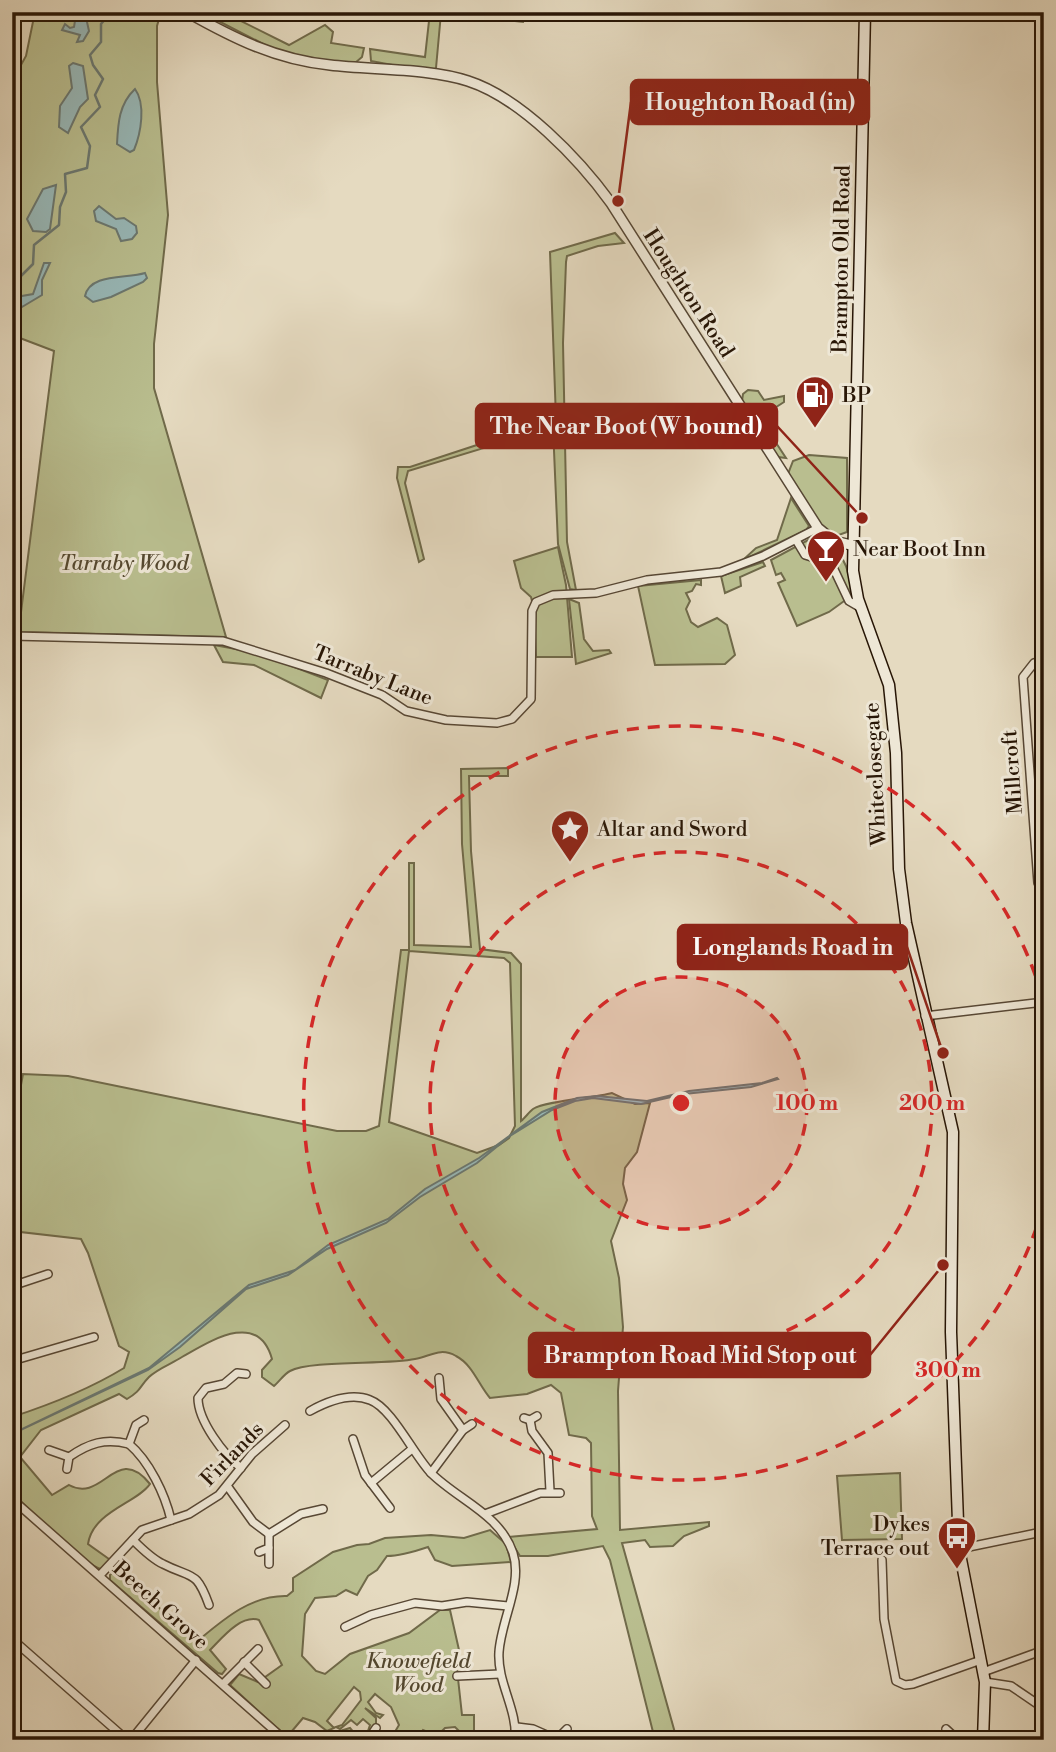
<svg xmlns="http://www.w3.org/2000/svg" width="1056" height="1752" font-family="'Libre Bodoni',serif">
	<rect width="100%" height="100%" fill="#e5dac0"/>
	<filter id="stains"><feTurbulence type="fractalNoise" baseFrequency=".00286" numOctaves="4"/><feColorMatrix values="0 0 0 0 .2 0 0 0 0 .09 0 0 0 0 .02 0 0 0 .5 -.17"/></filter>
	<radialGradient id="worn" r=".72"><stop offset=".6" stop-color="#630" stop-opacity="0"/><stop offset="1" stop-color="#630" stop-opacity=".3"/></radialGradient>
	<g fill="#b9be8f" stroke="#706a4a" stroke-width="2" fill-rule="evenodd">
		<path d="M35,12h126l-4,14v56l11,133 -14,129v44l72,249 -205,-5v-20l33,-261 -42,-16v-254l14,-25z"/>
		<path d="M201,12h22l66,33 36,-20 8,7 -2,11 33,5 -2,9 -7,6 -46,-2 -36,-12z"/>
		<path d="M430,12h94l-1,10 -82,-9 -5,55 -6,4 -59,-11 -1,-12 55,8z"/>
		<path d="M615,233l9,10 -26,3 -31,10 -1,6 -3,81 4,199 9,48 -6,-1 -12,-45 -5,-117 -145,44 -3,12 19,76 -5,3 -22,-84 1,-11h12l146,-48 -6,-167z"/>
		<path d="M748,390l10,1 6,9 20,-4v6l-28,18 -14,-19 1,-7z"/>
		<path d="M765,426l21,32 -8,-1 -16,-24z"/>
		<path d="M809,455l38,3v74l-11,4 -15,-10 -33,-52 5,-13z"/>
		<path d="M791,498l18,28 -3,4 -63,30 13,-12 21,-8z"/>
		<path d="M810,539c31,1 41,31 41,57l-22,16 -32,14 -19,-43 7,-3 -4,-7 -5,2 -5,-15z"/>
		<path d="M558,547l8,38 6,72h-36l-2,-48 -3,-12 -10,-9 -7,-27z"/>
		<path d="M763,562l2,4 -25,11 1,9 -16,7 -4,-17z"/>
		<path d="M701,580v5l-5,-1 -4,7 -6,2 4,8 -4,8 5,13 7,5 19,-9 10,7 8,30 -10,9 -70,1 -17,-79z"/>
		<path d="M569,599l10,4 5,36 9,12 16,-1 2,3 -35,11z"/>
		<path d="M214,645l44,8 70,27 -7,18 -67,-33 -31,-3z"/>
		<path d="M508,768v8h-39l2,75 9,98 31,4 10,11v157c4,-3 8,-9 12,-12 12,-8 61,-11 79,-16l23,11 15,-1 -13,49 -12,16 -2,16 4,16 -16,41 8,37 4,49 -5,64 2,139 89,-8v4l-25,10 -11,10 -23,1 -5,-7 -23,3 55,197h-22l-45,-180 -7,-14 -55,10h-28l-12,-19 89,-8 -5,-13 -1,-73 -5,-5 -17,-3 -8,-42 -10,-8 -24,9 -37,4c-12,-14 -17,-33 -34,-42 -16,-9 -25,0 -41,3 -28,6 -105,1 -125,12 -6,3 -11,11 -16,15l-12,-9v-7l10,-11c-14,-50 -63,-17 -90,-2 -9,6 -25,12 -33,20 -10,10 -7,13 -22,22l-8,-5 -78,36 -21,27 32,38 17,-10c34,19 47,-43 81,-1 -13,19 -57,27 -62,60l21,15 1,6 -6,5c-23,-5 -72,-59 -92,-77v-76c40,-13 76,-27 112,-49l5,-16 -10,-6 -31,-93 -7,-14 -69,-8v-97l11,-60 45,2 269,55h29l13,-5 22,-176h8v-87h5v82l57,2 -9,-103 -1,-75zM409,951l95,7 6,5 5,163 -6,12 -10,7 -22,8 -88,-31z"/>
		<path d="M900,1473l2,66 -60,1 -5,-64z"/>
		<path d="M490,1530l16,14 5,18 -59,4 -17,-6 -7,-13c-12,4 -28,9 -41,9l-10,14 -9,6 -11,19 -11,-5 -10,6 -21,2 -10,16 -3,42 14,15 9,3 25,-20 59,-21 31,-23h10l9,40 -3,10 6,55h12v16l-12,3 -7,-7 -10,1 -8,8 -14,-6 -7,10h-26l9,-15 -8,-18 -16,-13 -7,8 8,11 7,2 -3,3 -15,-10 11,10v8l-8,5 2,-6 -7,-6 -6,6 -6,-5 -11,9 -4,-2 6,-2 19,-25 -1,-8 -6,-5 -27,34 7,7 -7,3 -12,-9 -12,-4 -11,13 10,9h-12l-60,-55 9,-11 19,8 24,-17 -23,-45c-18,-6 -37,18 -49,30l16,19 -4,5 -4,-1 -108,-93v-5l9,-6 35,35 46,35c25,-21 52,-44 87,-43l6,-5v-13l40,-26 24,-7 12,-1 16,-6 46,-3 33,3z"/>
		<path d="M350,1728l10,12h-24l-6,-6z"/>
	</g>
	<g fill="#98b9b9" stroke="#6b7871" stroke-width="2">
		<path d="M78,12l18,2 -2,5 -2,-4 -5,7 2,9 -6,10 -6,1 3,-7 -18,-5 3,-6 5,4 4,-1 1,-6 -6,-4h7z"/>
		<path d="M73,63l10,3 5,33 -8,8 -12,26 -9,-6 1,-21 12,-18 -3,-22z"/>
		<path d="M135,89c11,15 6,44 -1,61l-4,2 -13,-8c1,-21 2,-40 18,-55z"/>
		<path d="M56,185l-6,44 -4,3 -13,-1 -6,-12 16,-30z"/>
		<path d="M99,206l17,13 8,-1 12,8 1,7 -5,6 -11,2 -5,-12 -20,-8 -2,-10z"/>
		<path d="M44,263h6l-8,17v15l-20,12 -6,-10 17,-3z"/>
		<path d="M145,273l2,5 -4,4 -32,15 -18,5 -8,-6c5,-23 41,-17 60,-23z"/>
		<path d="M777,1078l1,1 -27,8 -67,7 -43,10 -48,-6 -18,3 -23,9 -42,26 -33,27 -57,34 -34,26 -59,26 -39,26 -42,14 -66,58 -32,23 -136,64 137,-66 100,-83 46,-15 33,-25 60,-26 37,-30 54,-31 63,-46 35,-14 20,-2 50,5 42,-10 73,-8z"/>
	</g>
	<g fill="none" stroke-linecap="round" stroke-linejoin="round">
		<path stroke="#6b7871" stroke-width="2.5" d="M12,290l5,-10 16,-16 1,-19 25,-20 1,-18 6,-15 -1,-18 22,-6 3,-22 -9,-19 19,-20 -5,-12 8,-16 -10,-14 -3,-10 11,-13v-18l10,-12"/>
		<g stroke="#574734" stroke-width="10">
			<g id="minor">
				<path d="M796,540l9,15 26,8 18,38 12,7"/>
				<path d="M12,636l211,5 103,32 56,22 24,16 40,9 51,3 15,-4 19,-20 1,-88 4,-9 17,-7 43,-2 51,-13 74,-8 42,-16 55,-28"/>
				<path d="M1044,661l-10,2 -11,14 15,206 6,6"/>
				<path d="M925,1016l119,-14"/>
				<path d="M12,1286l36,-12"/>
				<path d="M12,1361l82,-24"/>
				<path d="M439,1378l2,21 22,31"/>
				<path d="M310,1411c18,-10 40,-19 60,-11 22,8 43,54 61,73 27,27 69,41 82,80 10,31 -12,67 -14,99 -2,31 19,58 16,88"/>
				<path d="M524,1418l6,2 7,-4"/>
				<path d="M144,1420l-8,5 -7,19c20,17 36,50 42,76"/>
				<path d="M530,1420l2,11 16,22 2,38"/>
				<path d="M353,1439l12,36 25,33"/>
				<path d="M49,1450l20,7"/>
				<path d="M241,1468c-17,-13 -43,-47 -43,-70l8,-10 18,-4 13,-11 9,1"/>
				<path d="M67,1469l2,-12c20,-14 36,-19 60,-13"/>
				<path d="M431,1473l32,-43 9,-6"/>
				<path d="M371,1483l41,-34"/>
				<path d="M228,1487l25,35 16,12 32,-20 22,-5"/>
				<path d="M12,1499l273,241"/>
				<path d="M485,1514l55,-21h20"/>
				<path d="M133,1540c8,8 19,19 30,24 29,15 33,5 46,41"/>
				<path d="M269,1548v16"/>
				<path d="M959,1549l78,-16 7,-6"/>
				<path d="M259,1552l10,-4v-14"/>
				<path d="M882,1560l2,59 12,62 9,4 8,-1 68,-24"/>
				<path d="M101,1574l41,-44 47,-16 30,-19 33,-41 33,-29"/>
				<path d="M345,1627l26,-12 44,-12 27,3 25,-4 41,4"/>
				<path d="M12,1639l115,101"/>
				<path d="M244,1662l22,22"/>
				<path d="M983,1672l61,-22"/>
				<path d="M457,1676l43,-2"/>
				<path d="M985,1682l26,4 25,17 8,-2"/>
				<path d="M223,1684l35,-35"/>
				<path d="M517,1727l16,2 25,11"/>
				<path d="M946,1729l12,11"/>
				<path d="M558,1738l9,-9"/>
				<path d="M450,1739l1,1"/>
				<path d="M131,1740l65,-80"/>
				<path d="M368,1740l8,-12"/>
			</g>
		</g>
		<g stroke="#574734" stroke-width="12">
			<path id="tertiary" d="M187,12c46,26 90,48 143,53 41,5 100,3 138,16 53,17 111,78 143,122l207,325 16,13 17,4"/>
		</g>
		<g stroke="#281606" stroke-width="13">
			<path id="secondary" d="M865,12l-12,559 5,28 31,86 7,68 3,116 7,54 47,209 -2,200 8,217 26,133 -2,58"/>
		</g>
		<use href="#minor" stroke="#eee7d6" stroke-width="7"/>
		<use href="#tertiary" stroke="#eee7d6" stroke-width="9"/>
		<use href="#secondary" stroke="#eee7d6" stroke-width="10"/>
	</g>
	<circle cx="681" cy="1103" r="126" fill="#d62828" fill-opacity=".12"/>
	<g fill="none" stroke="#d62828" stroke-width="3.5" stroke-dasharray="12 9">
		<circle cx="681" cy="1103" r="126"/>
		<circle cx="681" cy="1103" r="251"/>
		<path d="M1043 1207A377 377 0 1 1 1043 999"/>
	</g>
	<defs>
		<g id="fuel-pin" transform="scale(2.0125)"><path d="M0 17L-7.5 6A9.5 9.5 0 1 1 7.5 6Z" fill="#8f2418" stroke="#eee7d6"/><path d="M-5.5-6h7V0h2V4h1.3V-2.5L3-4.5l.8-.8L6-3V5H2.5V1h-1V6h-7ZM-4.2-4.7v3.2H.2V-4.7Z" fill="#fff"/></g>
		<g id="bar-pin" transform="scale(2.0125)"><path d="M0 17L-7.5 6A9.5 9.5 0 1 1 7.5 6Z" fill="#8f2418" stroke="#eee7d6"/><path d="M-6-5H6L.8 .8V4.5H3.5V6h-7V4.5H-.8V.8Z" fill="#fff"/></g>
		<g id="sight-pin" transform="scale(2.0125)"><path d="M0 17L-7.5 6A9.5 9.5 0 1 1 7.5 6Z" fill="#8f2418" stroke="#eee7d6"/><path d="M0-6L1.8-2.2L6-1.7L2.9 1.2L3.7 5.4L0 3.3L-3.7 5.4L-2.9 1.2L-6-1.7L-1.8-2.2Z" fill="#fff"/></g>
		<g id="bus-pin" transform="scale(2.0125)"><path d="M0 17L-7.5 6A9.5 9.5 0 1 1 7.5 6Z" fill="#8f2418" stroke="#eee7d6"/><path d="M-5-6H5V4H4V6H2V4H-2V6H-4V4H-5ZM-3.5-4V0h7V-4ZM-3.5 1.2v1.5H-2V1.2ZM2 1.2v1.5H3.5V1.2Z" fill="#fff"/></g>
	</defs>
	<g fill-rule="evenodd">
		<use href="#fuel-pin" x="815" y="395"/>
		<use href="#bar-pin" x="826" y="549"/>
		<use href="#sight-pin" x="570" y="829"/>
		<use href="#bus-pin" x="957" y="1536"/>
	</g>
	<g text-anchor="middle" stroke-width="6" stroke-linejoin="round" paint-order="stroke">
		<g font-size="21" fill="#281606" stroke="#eee7d6">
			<text transform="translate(841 259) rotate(-89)" y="7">Brampton Old Road</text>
			<text transform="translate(689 293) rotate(57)" y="7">Houghton Road</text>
			<text transform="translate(373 675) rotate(22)" y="7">Tarraby Lane</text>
			<text transform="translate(1012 772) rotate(-94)" y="7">Millcroft</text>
			<text transform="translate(875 774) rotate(-93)" y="7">Whiteclosegate</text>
			<text transform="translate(232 1454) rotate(-46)" y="7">Firlands</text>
			<text transform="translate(161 1605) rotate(42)" y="7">Beech Grove</text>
		</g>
		<g font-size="21" fill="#281606" stroke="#eee7d6" text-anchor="start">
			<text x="842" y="402">BP</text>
			<text x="853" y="556">Near Boot Inn</text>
			<text x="597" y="836">Altar and Sword</text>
			<text x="930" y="1531" text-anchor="end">Dykes<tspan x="930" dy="24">Terrace out</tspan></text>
		</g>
		<g font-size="21" font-style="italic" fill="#54482f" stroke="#eee7d6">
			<text x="124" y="570">Tarraby Wood</text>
			<text x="418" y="1668">Knowefield<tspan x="418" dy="24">Wood</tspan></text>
		</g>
	</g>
	<circle cx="681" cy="1103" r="10" fill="#d62828" stroke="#eee7d6" stroke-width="3.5"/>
	<g font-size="21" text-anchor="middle" font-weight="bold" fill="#d62828" stroke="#eee7d6" stroke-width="6" stroke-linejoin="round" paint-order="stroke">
		<text x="807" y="1110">100 m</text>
		<text x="932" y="1110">200 m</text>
		<text x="948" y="1377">300 m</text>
	</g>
	<path fill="none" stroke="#8f2418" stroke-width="2.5" d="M618 201L631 102M862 518L777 426M943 1053L907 947M943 1265L870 1355"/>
	<g fill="#8f2418" stroke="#eee7d6" stroke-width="2.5">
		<circle cx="618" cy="201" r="7"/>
		<circle cx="862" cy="518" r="7"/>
		<circle cx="943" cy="1053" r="7"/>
		<circle cx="943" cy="1265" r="7"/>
	</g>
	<g fill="#8f2418" stroke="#8f2418" stroke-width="2.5">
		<rect x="631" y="80" width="238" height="44" rx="7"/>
		<rect x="476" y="404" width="301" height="44" rx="7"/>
		<rect x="678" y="925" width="229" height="44" rx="7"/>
		<rect x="529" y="1333" width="341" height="44" rx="7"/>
	</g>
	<g font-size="23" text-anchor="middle" font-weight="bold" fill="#fff">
		<text x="750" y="110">Houghton Road (in)</text>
		<text x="626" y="434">The Near Boot (W bound)</text>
		<text x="793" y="955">Longlands Road in</text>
		<text x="700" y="1363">Brampton Road Mid Stop out</text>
	</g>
	<rect width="1056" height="1752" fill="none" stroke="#e5dac0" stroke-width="42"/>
	<rect x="14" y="14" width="1028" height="1724" fill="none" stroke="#281606" stroke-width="3.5"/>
	<rect x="21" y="21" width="1014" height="1710" fill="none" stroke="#281606" stroke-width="2"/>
	<rect width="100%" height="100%" filter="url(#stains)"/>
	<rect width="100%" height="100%" fill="url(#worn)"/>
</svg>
